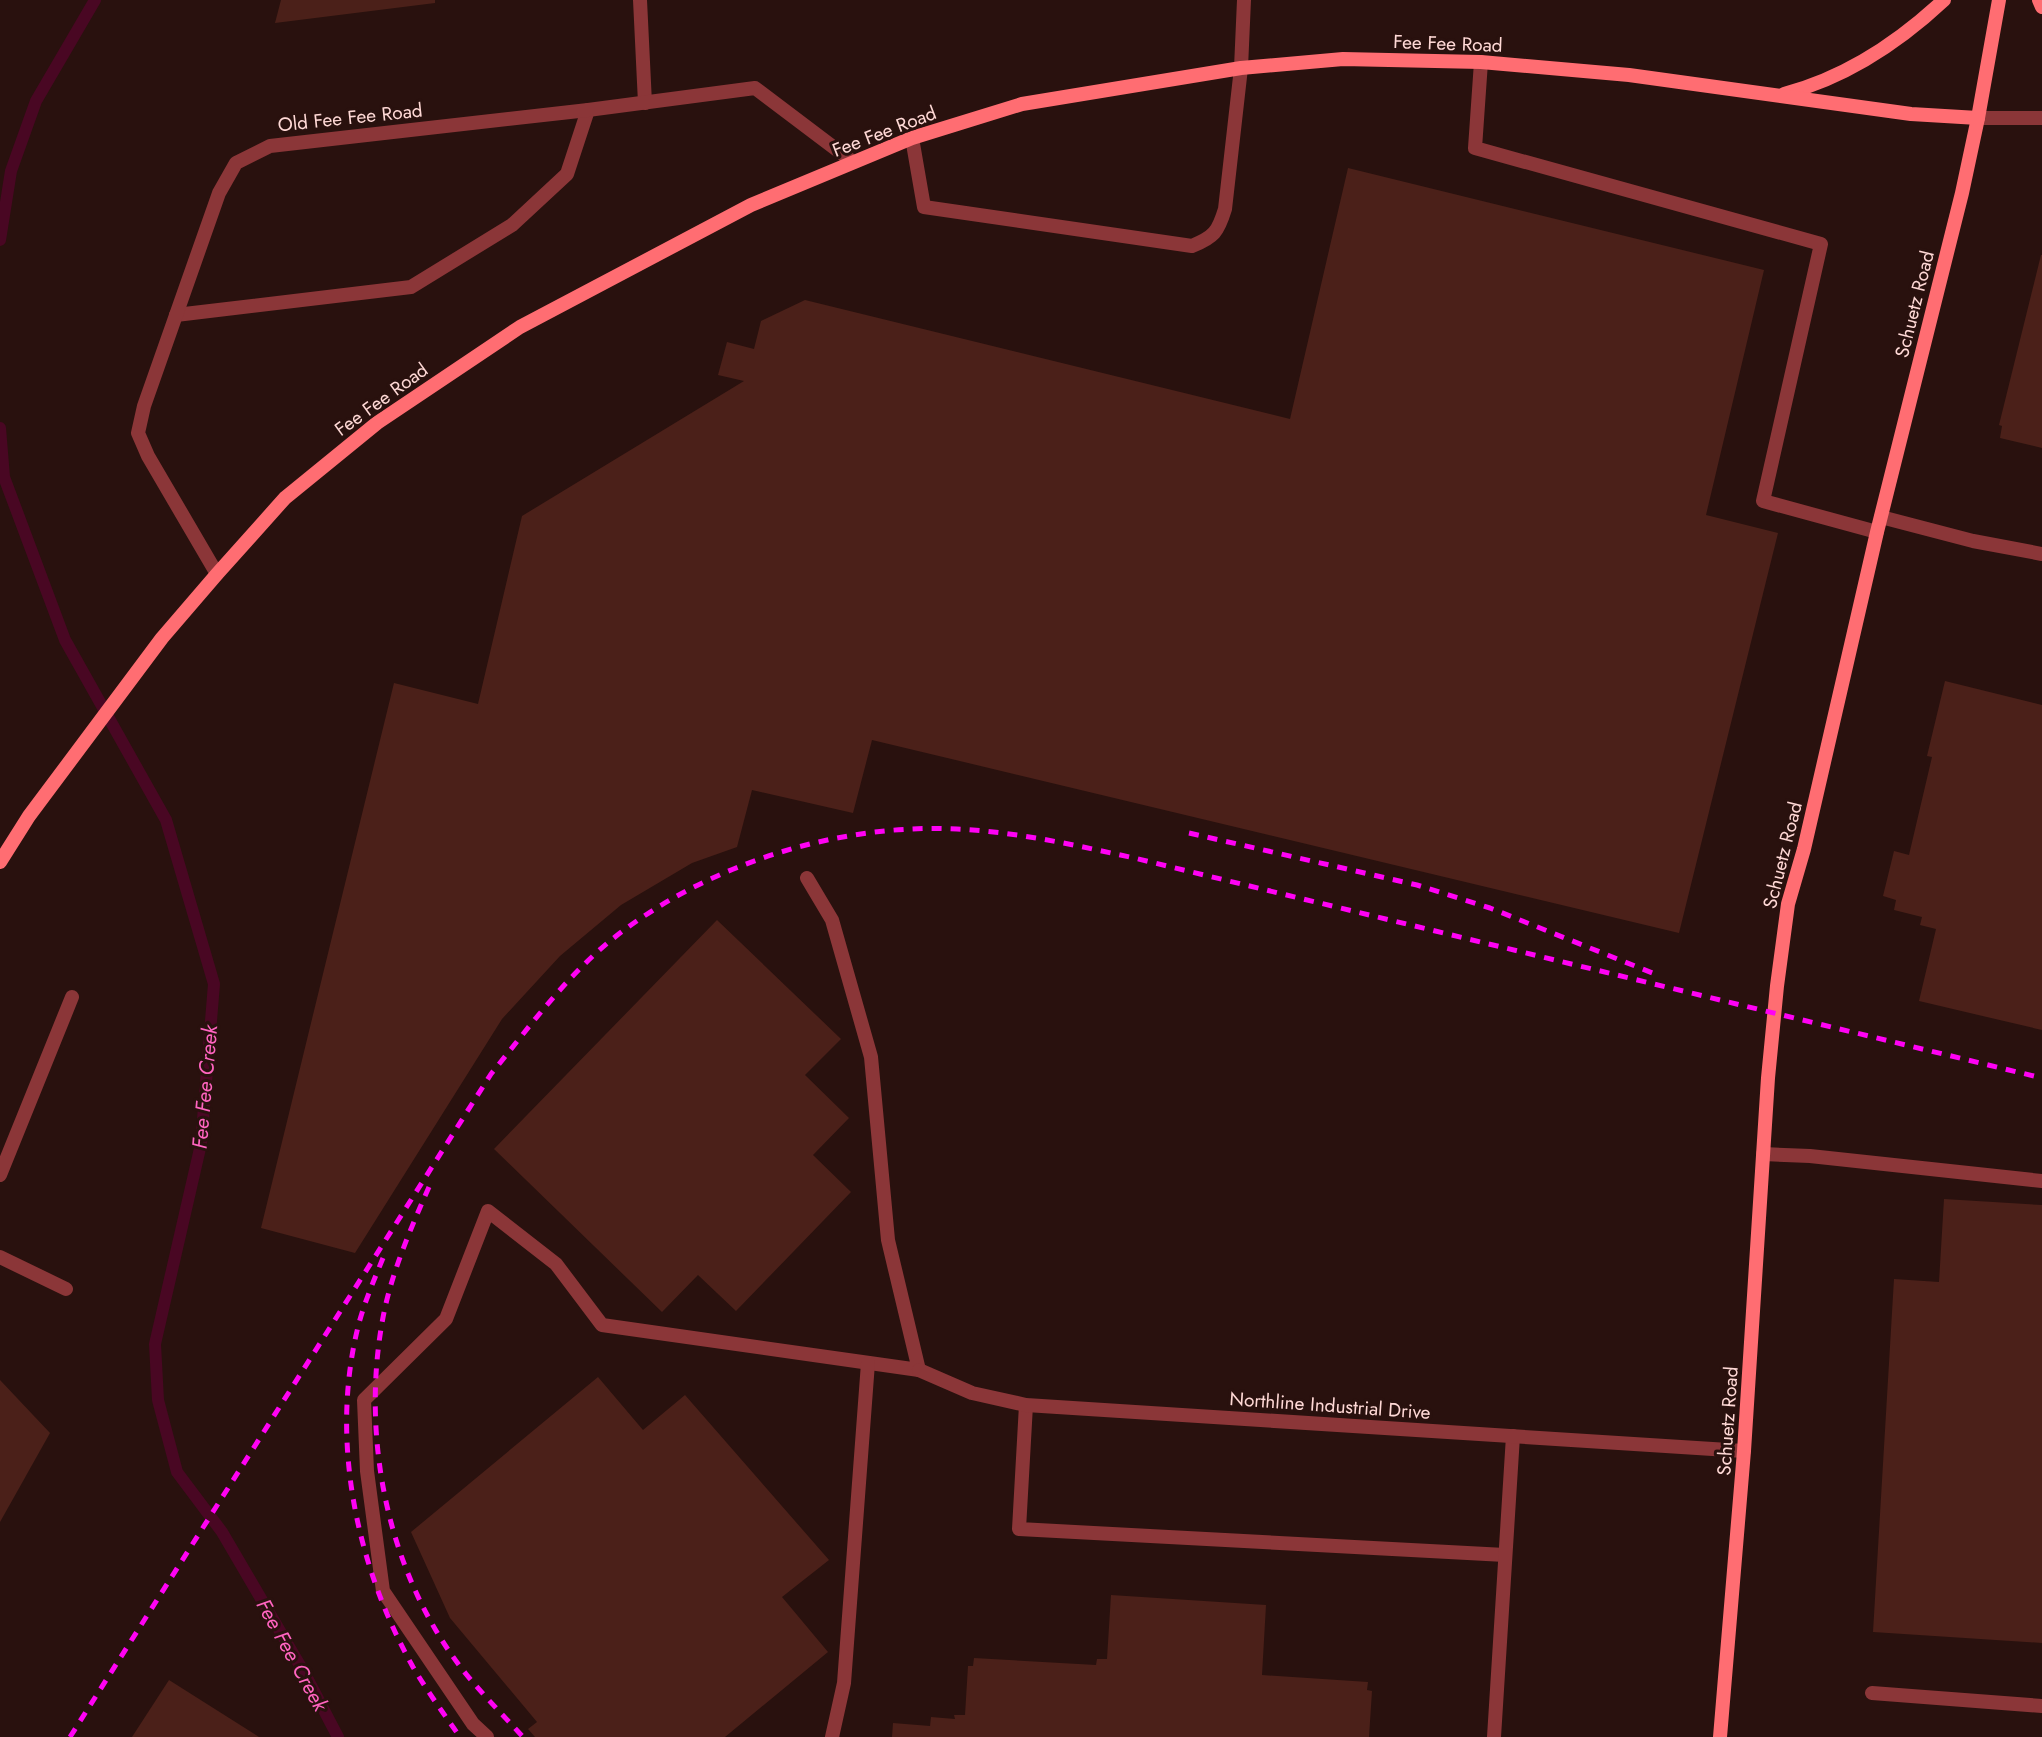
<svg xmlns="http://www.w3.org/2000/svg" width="2042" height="1737" font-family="Jost,sans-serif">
	<rect width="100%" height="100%" fill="#29110e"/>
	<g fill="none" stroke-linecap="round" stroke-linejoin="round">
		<g stroke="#490723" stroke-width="12">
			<path d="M0,240l11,-69 25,-70 59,-101"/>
			<path d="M0,428l4,49 61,163 101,180 48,164 -13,160 -46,200 3,56 19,72 45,60 83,142 33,63"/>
		</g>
	</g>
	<g fill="#4b2019">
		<path d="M281,0h154v3l-160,20z"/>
		<path d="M1348,168l416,102 -58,245 72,18 -99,400 -807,-193 -19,73 -101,-23 -15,57 -45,16 -71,42 -61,51 -58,63 -147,234 -94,-25 133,-545 84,21 44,-188 222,-135 -26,-6 9,-33 27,7 7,-28 44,-21 485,119z"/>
		<path d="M2041,255h1v193l-42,-10 2,-12 -3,-1z"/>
		<path d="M1945,681l97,24v325l-123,-29 17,-72 -16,-4 2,-8 -28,-7 2,-10 -13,-4 11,-45 15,4 23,-98 -5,-1z"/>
		<path d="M717,920l124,119 -36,36 44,43 -36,37 38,37 -115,119 -38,-36 -36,37 -168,-163z"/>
		<path d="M1944,1199l98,6v438l-169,-11 21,-353 45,3z"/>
		<path d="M598,1377l45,53 42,-35 144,165 -47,37 46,55 -103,85h-190l-7,-8 9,-7 -87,-104 -39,-86z"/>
		<path d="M0,1380l50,53 -50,89z"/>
		<path d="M1111,1595l155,10 -4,70 106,7 -1,8 5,1 -3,46h-477l1,-14 37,3 1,-9 24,2 -1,-4h11l3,-49h5l1,-8 122,7 1,-6h10z"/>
		<path d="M169,1680l90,57h-127z"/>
	</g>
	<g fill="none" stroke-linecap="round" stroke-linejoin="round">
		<g stroke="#8b3638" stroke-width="14">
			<path d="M640,0l5,103"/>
			<path d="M1481,62l-6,86 346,96 -58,257 114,31"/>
			<path d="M912,138l12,69 268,39c22,-9 26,-14 33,-37l16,-141 3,-68"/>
			<path d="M176,315l235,-28 101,-62 55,-51 21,-64"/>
			<path d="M1881,517l92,24 69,13"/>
			<path d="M1763,1154l47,2 232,25"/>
			<path d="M0,1175l72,-178"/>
			<path d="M0,1257l66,32"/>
			<path d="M1026,1405l-7,124 486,26"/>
			<path d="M1872,1693l170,13"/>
			<path d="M487,1737l-14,-13 -90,-133 -16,-120 -3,-71 82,-81 42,-108 68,53 46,61 317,45 -31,-130 -17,-183 -39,-137 -25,-42"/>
			<path d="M832,1737l12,-54 24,-320"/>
			<path d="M1494,1737l19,-301"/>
		</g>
		<g stroke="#8b3638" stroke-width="14">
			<path d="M1978,118h64"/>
			<path d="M217,574l-69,-118 -10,-23 6,-27 75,-213 17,-30 34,-17 318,-36 167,-22 98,74"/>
			<path d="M919,1370l53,23 54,12 718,46"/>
		</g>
		<g stroke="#ff6d72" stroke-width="14">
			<path d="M2039,0l3,7"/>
			<path d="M1784,94c61,-16 114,-51 160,-94"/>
			<path d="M0,862l29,-46 133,-178 55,-64 68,-76 92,-75 143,-96 231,-122 161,-67 110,-34 219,-36 102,-9 138,3 148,13 282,39 67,4"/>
			<path d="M1720,1737l24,-286 24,-373 9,-92 11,-82 16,-55 73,-317 85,-339 16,-75 21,-118"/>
		</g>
		<g stroke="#ff02f4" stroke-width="5" stroke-dasharray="10 9" stroke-linecap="butt">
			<path d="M1189,833l228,52 73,23 170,68"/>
			<path d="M429,1187c-19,43 -39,89 -47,136 -21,119 7,255 84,351 18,22 38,42 57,63"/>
			<path d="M383,1258c-9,22 -18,43 -24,65 -30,115 -3,242 54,344 14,24 31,47 47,70"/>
			<path d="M70,1737l421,-663c39,-48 76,-99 124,-137 93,-73 224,-114 342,-108 60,3 118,16 177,29l908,220"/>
		</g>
	</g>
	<g text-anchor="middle" stroke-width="6" stroke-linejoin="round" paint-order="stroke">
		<g font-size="19" fill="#ffd9d6" stroke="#29110e">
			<text transform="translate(1448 43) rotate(2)" y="7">Fee Fee Road</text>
			<text transform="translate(350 117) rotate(-6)" y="7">Old Fee Fee Road</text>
			<text transform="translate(884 131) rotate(-21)" y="7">Fee Fee Road</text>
			<text transform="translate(1914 304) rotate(-76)" y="7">Schuetz Road</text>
			<text transform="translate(381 399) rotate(-36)" y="7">Fee Fee Road</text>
			<text transform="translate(1782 855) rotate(-76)" y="7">Schuetz Road</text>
			<text transform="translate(1330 1405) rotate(4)" y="7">Northline Industrial Drive</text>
			<text transform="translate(1727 1421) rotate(-86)" y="7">Schuetz Road</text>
		</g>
		<g font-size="21" font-style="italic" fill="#ff64c0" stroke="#29110e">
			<text transform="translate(205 1087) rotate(-85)" y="7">Fee Fee Creek</text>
			<text transform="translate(292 1655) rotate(61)" y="7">Fee Fee Creek</text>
		</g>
	</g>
</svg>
